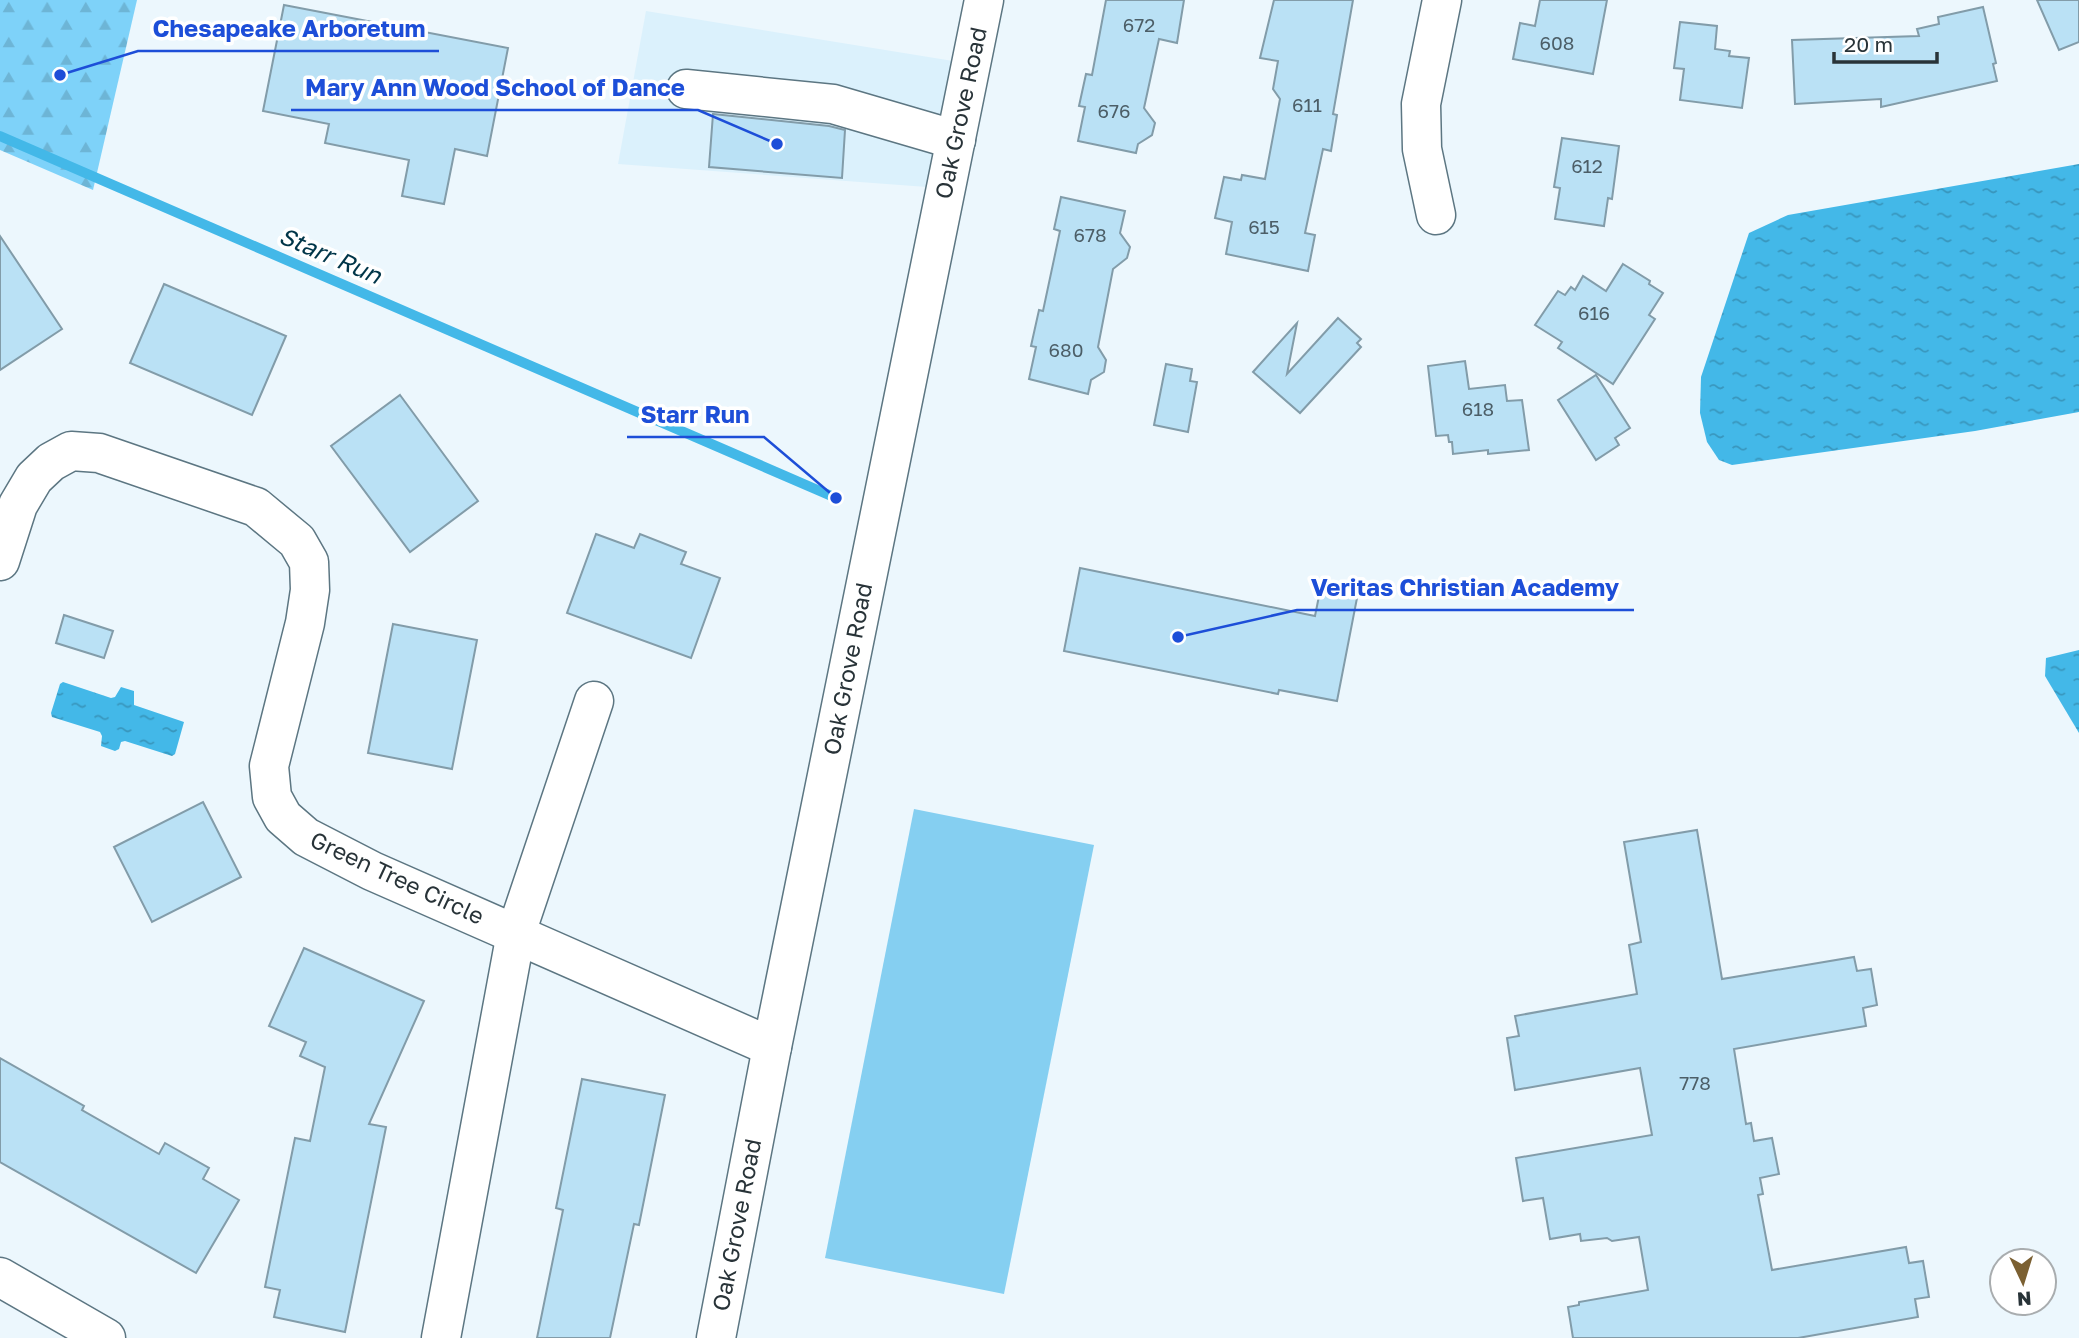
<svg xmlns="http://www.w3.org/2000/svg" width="2079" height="1338" font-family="'Golos Text',sans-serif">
	<defs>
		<pattern id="forest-firs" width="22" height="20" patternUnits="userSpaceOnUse" patternTransform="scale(1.75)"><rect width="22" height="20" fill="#7ed2f9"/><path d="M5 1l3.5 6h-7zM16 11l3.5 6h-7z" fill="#6db5d6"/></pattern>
		<pattern id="water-ripples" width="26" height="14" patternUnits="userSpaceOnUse" patternTransform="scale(1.75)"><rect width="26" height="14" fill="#43b8e8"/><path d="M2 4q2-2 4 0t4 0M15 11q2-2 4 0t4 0" fill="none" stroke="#3896bd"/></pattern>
	</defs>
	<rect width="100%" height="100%" fill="#ecf7fd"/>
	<path fill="#dbf1fc" d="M646,11l307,50 -26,126 -309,-23z"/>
	<path fill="url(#forest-firs)" d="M0,0h137l-44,190 -93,-40z"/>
	<path fill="#85cff1" d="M914,809l180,36 -90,449 -179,-36z"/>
	<g fill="url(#water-ripples)">
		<path d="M2079,164v248l-104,19 -243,34 -13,-5 -12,-18 -7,-29 1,-36 48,-144 39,-18z"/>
		<path d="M2079,650v83l-34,-57 1,-18z"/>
		<path d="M63,682l48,16 4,-1 6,-10 13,4v14l50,17 -9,32 -3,2 -47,-15 -4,1 -2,7 -4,2 -14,-5 1,-10 -2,-4 -48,-15 -1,-4 9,-29z"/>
	</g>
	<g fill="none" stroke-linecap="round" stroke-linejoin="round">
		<path stroke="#43b8e8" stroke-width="10" d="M0,136l836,362"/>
	</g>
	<g fill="#bae1f5" stroke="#829ca9" stroke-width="2">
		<path d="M1106,0h78l-7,43 -18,-4 -15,69 11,15 -3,12 -14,9 -2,9 -58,-12 7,-34 -6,-1 7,-32 6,1z"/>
		<path d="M1274,0h79l-20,114 4,1 -6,36 -8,-2 -18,84 10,2 -7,36 -82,-17 6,-32 -17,-4 9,-41 17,3 1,-5 23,4 15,-80 -7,-10 5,-28 -18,-3z"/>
		<path d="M1540,0h67l-14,74 -80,-15 7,-36 15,3z"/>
		<path d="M2037,0h42v42l-20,8z"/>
		<path d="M284,5l224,43 -21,108 -32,-7 -11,55 -42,-8 7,-36 -84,-17 4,-19 -66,-13z"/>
		<path d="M1983,7l13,56 -3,1 4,17 -116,26v-8l-86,5 -3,-64 127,-4 -2,-7 22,-5 -1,-7z"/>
		<path d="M1680,22l37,4 -2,23 15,2 -1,5 20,2 -7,50 -62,-8 4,-31 -10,-1z"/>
		<path d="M713,114l116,12 16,4 -3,48 -133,-11z"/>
		<path d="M1562,138l57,8 -7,53 -4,-1 -4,28 -49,-7 5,-31 -6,-1z"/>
		<path d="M1061,197l64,14 -5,22 10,14 -3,11 -14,11 -15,78 8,13 -2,12 -13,8 -3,14 -59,-15 7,-32 -5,-1 8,-36 4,1 17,-80 -6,-2z"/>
		<path d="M0,236l62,93 -62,41z"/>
		<path d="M1623,264l27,17 -1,3 14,9 -14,22 6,4 -42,65 -55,-36 4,-6 -27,-17 23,-34 7,4 6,-8 4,3 8,-14 23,15z"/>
		<path d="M164,284l122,52 -34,79 -122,-52z"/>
		<path d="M1338,318l23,21 -4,4 4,4 -61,66 -47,-41 44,-49 -10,51z"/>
		<path d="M1465,361l4,28 36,-4 2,16 15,-1 7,50 -41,4v-4l-35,4 -1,-12h-3l-1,-7 -12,1 -8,-70z"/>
		<path d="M1166,364l26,5 -2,12 7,1 -9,50 -34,-7z"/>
		<path d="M1596,375l34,53 -15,10 4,7 -23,15 -38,-60z"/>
		<path d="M400,395l78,106 -68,51 -79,-106z"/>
		<path d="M596,534l38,14 6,-14 46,18 -5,12 39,14 -29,80 -124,-45z"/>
		<path d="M1080,568l235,48 5,-25 37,7 -20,103 -58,-11 -1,4 -214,-43z"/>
		<path d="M64,615l49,16 -9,27 -48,-15z"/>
		<path d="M393,624l84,16 -25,129 -84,-16z"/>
		<path d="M203,802l38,75 -89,45 -38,-75z"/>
		<path d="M1697,830l25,149 132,-22 3,14 14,-2 6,36 -14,3 3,18 -132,23 12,75 5,-1 3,18 18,-3 7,36 -19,4 3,16 -5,1 14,75 134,-23 3,16 14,-2 6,36 -14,2 3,18 -120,21h-225l-5,-31 11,-2v-3l69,-12 -9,-53 -27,4 -5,-3 -26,3 -1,-7 -30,5 -7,-41 -20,3 -7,-43 136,-23 -12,-67 -125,22 -8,-52 12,-2 -4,-20 122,-22 -8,-49 12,-3 -17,-100z"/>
		<path d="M304,948l120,53 -55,123 17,3 -41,205 -71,-15 6,-27 -15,-3 30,-149 15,3 15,-74 -25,-11 6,-14 -37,-16z"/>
		<path d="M0,1058l84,48 -2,4 77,44 6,-11 44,25 -6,11 36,21 -43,73 -196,-111z"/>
		<path d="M582,1079l83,16 -26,130 -5,-1 -24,114h-73l26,-128 -7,-2z"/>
	</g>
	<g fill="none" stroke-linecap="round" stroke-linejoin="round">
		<g stroke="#5c7682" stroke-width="41">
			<g id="minor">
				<path d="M686,89l147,15 123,36"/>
				<path d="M1436,215l-14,-66 -1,-45 21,-104"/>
				<path d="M0,561l18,-56 16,-27 17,-16 20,-11 28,2 157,54 41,34 12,21 1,28 -5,33 -36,143 3,31 11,20 23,20 66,34 400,176"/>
				<path d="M0,1277l106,61"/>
				<path d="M441,1338l75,-405 78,-232"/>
				<path d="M716,1338l56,-291 212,-1047"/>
			</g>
		</g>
		<use href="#minor" stroke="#fff" stroke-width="38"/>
	</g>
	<g text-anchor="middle" stroke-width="7" stroke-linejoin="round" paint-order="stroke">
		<g font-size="19" fill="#4c5e67">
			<text x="1139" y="32">672</text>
			<text x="1557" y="50">608</text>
			<text x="1307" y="112">611</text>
			<text x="1114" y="118">676</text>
			<text x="1587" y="173">612</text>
			<text x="1264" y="234">615</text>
			<text x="1090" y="242">678</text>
			<text x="1594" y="320">616</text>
			<text x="1066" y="357">680</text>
			<text x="1478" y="416">618</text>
			<text x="1695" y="1090">778</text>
		</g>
		<g font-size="23" fill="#283338" stroke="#fff">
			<text transform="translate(961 113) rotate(-78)" y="8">Oak Grove Road</text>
			<text transform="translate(848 669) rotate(-79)" y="8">Oak Grove Road</text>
			<text transform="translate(397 878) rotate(25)" y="8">Green Tree Circle</text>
			<text transform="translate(737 1225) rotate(-79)" y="8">Oak Grove Road</text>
		</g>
		<g font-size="24" font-style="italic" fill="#003548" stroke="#fff">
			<text transform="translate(330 256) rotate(23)" y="8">Starr Run</text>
		</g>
	</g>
	<path fill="none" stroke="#1d4ed8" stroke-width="2.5" d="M60 75L138 51H439M777 144L698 110H291M836 498L764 437H627M1178 637L1297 610H1634"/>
	<g fill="#1d4ed8" stroke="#fff" stroke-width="2.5">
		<circle cx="60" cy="75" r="7"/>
		<circle cx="777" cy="144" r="7"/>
		<circle cx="836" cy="498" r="7"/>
		<circle cx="1178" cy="637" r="7"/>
	</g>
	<g font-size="24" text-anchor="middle" font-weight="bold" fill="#1d4ed8" stroke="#fff" stroke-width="7" stroke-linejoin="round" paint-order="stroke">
		<text x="289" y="37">Chesapeake Arboretum</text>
		<text x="495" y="96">Mary Ann Wood School of Dance</text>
		<text x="695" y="423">Starr Run</text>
		<text x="1465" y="596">Veritas Christian Academy</text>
	</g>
	<g transform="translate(2023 1282) rotate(176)"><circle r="33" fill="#ffffff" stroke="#a9adaf" stroke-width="2"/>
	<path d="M0-5L12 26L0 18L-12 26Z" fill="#7b6032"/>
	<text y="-10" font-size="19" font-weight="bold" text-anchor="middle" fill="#283338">N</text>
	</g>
	<path d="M1834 52v10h103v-10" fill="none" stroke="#283338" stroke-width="3.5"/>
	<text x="1844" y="52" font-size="21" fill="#283338" stroke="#ffffff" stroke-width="5" paint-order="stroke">20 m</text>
</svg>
